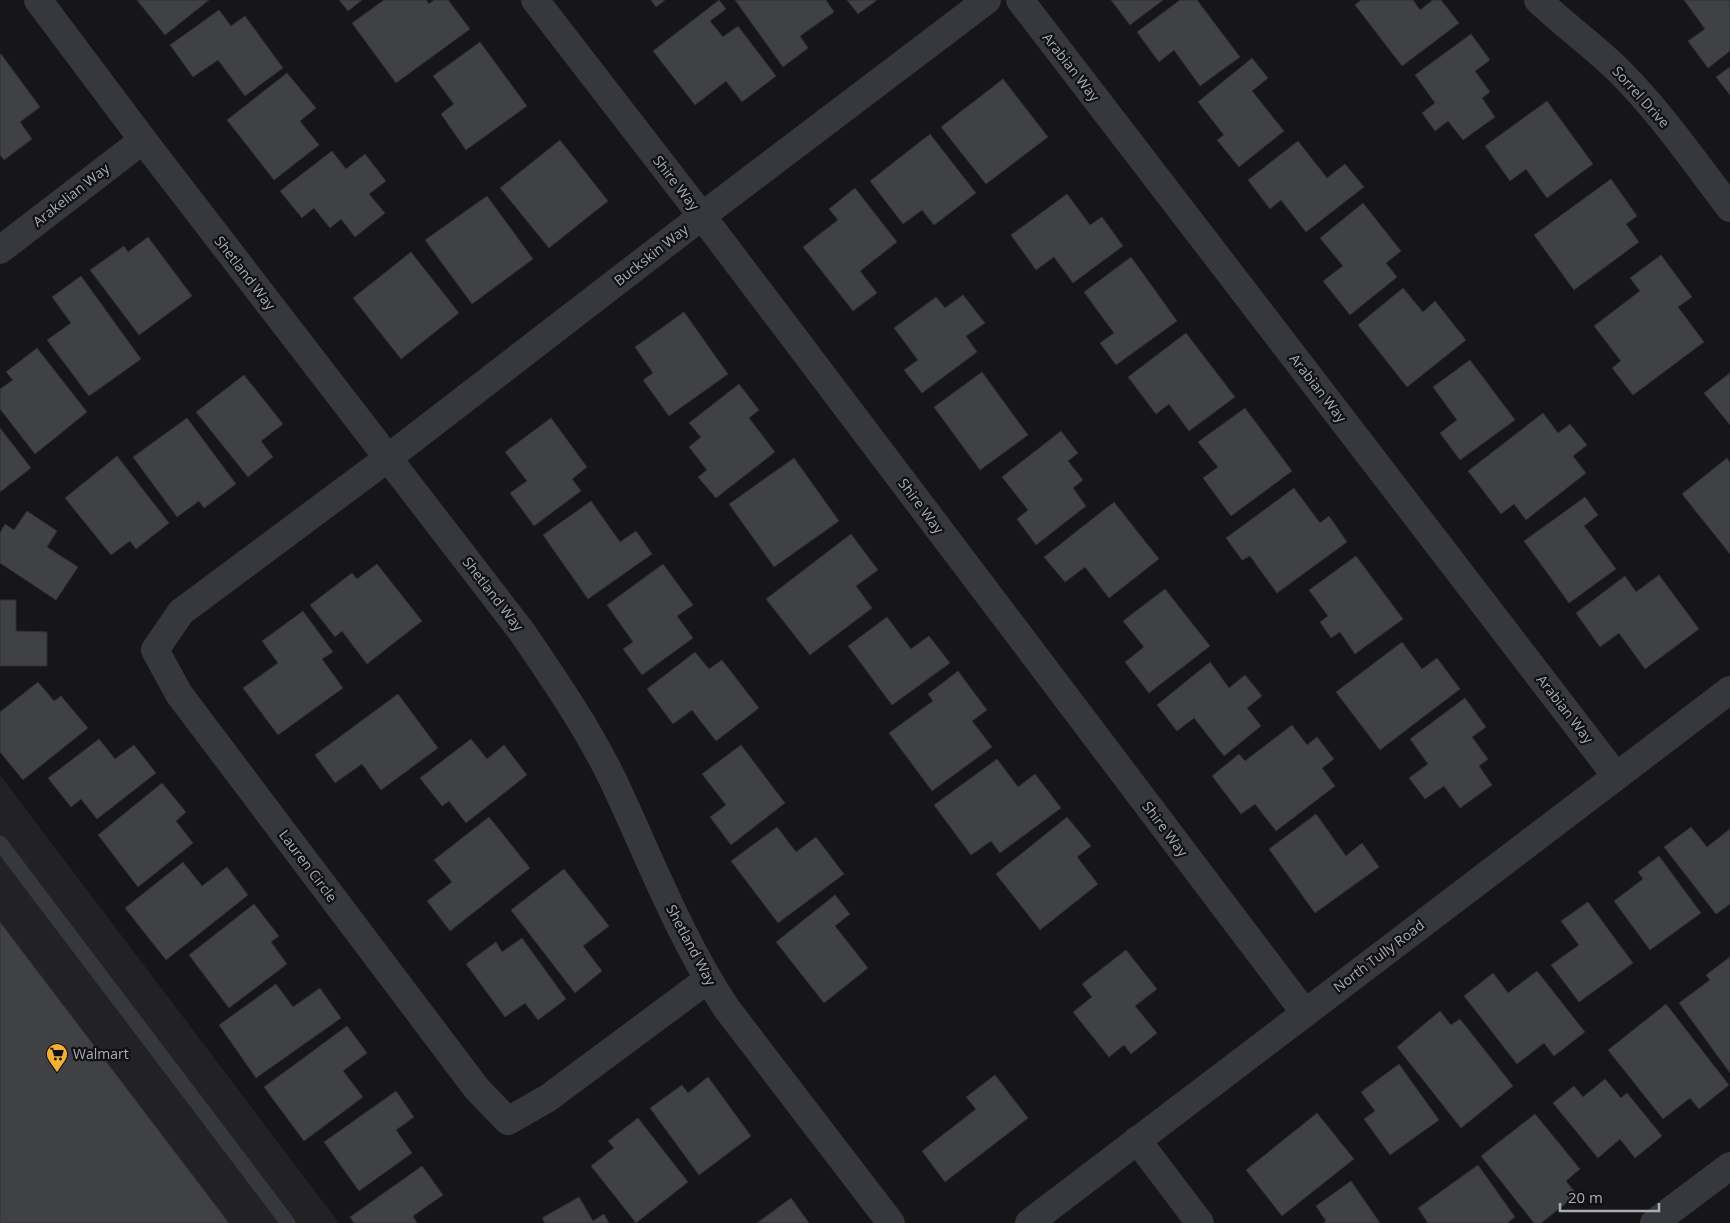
<svg xmlns="http://www.w3.org/2000/svg" width="1730" height="1223" font-family="'Open Sans',sans-serif">
	<rect width="100%" height="100%" fill="#161618"/>
	<path fill="#222225" d="M0,775l339,448h-339z"/>
	<g fill="#404145" stroke="#303034">
		<path d="M137,0h72l-44,35z"/>
		<path d="M339,0h23l-14,11z"/>
		<path d="M384,0h42l3,4 5,-4h14l22,29 -74,54 -44,-60z"/>
		<path d="M651,0h14l-9,7z"/>
		<path d="M719,0l7,9 -16,12 13,16 15,-11 38,50 -34,26 -16,-21 -31,24 -42,-54z"/>
		<path d="M735,0h91l8,12 -34,24 8,12 -25,19z"/>
		<path d="M847,0h30l-19,14z"/>
		<path d="M1111,0h52l-33,25z"/>
		<path d="M1180,0h17l43,57 -40,29 -26,-36 -15,12 -22,-30z"/>
		<path d="M1361,0h52l7,10 13,-10h8l18,23 -57,43 -47,-61z"/>
		<path d="M1684,0h46v51l-22,17 -20,-27 17,-12z"/>
		<path d="M219,10l12,16 14,-10 38,52 -38,28 -27,-36 -25,17 -23,-32z"/>
		<path d="M1471,34l19,26 -15,11 15,21 -8,6 13,19 -32,23 -15,-19 -13,10 -13,-18 13,-10 -20,-28z"/>
		<path d="M480,42l47,64 -61,44 -25,-36 13,-10 -21,-28z"/>
		<path d="M1,54l39,53 -20,15 12,17 -28,21 -4,-5v-100z"/>
		<path d="M1252,58l16,20 -16,13 32,40 -45,36 -22,-27 7,-5 -26,-33z"/>
		<path d="M1730,67v28l-14,-18z"/>
		<path d="M287,73l29,35 -16,13 19,24 -45,35 -47,-60z"/>
		<path d="M1003,79l45,58 -62,47 -45,-57z"/>
		<path d="M1547,101l46,63 -46,34 -21,-29 -16,12 -25,-35z"/>
		<path d="M930,134l46,59 -42,32 -12,-15 -19,14 -33,-43z"/>
		<path d="M560,140l48,61 -59,47 -49,-60z"/>
		<path d="M1298,141l29,37 18,-14 19,23 -58,45 -25,-32 -11,9 -22,-29z"/>
		<path d="M332,151l14,18 19,-15 21,27 -17,13 16,19 -30,24 -14,-18 -11,9 -16,-20 -12,10 -22,-27z"/>
		<path d="M1611,179l26,37 -11,8 13,18 -65,48 -40,-55z"/>
		<path d="M855,188l42,54 -37,29 17,22 -24,18 -50,-64 35,-27 -9,-11z"/>
		<path d="M1067,194l23,31 12,-8 21,29 -50,37 -19,-26 -18,13 -25,-35z"/>
		<path d="M487,196l46,63 -61,45 -47,-64z"/>
		<path d="M1363,203l38,48 -15,12 11,14 -47,38 -27,-34 20,-15 -23,-28z"/>
		<path d="M148,237l44,59 -53,39 -49,-65 34,-24 4,6z"/>
		<path d="M411,252l48,61 -58,46 -48,-61z"/>
		<path d="M1661,255l31,42 -14,10 26,35 -71,53 -21,-27 9,-7 -27,-35 46,-35 -10,-13z"/>
		<path d="M1131,257l46,64 -61,44 -16,-22 14,-10 -30,-41z"/>
		<path d="M81,276l60,83 -52,37 -42,-56 24,-17 -19,-26z"/>
		<path d="M1403,288l20,24 12,-11 31,39 -59,47 -49,-62z"/>
		<path d="M963,295l22,28 -19,13 11,16 -55,41 -18,-23 14,-10 -24,-32 42,-31 9,11z"/>
		<path d="M684,312l44,62 -59,42 -26,-36 10,-7 -18,-26z"/>
		<path d="M1186,333l49,64 -46,34 -20,-27 -13,10 -28,-37z"/>
		<path d="M37,348l50,64 -52,42 -35,-45v-20l13,-9 -7,-8z"/>
		<path d="M1470,360l45,60 -55,40 -20,-27 17,-13 -24,-33z"/>
		<path d="M982,372l46,63 -48,35 -46,-63z"/>
		<path d="M1730,373v52l-26,-32z"/>
		<path d="M244,375l39,49 -22,17 12,16 -25,20 -52,-65z"/>
		<path d="M739,384l20,26 -10,8 26,34 -59,46 -18,-21 9,-7 -18,-23 12,-10 -12,-14z"/>
		<path d="M1245,408l47,63 -61,45 -28,-38 15,-11 -20,-25z"/>
		<path d="M1543,413l15,20 12,-9 17,21 -14,11 13,17 -60,47 -12,-16 -13,10 -33,-43z"/>
		<path d="M187,418l49,66 -32,24 -5,-7 -22,16 -44,-60z"/>
		<path d="M551,418l36,49 -15,12 9,12 -47,35 -24,-33 17,-12 -22,-29z"/>
		<path d="M0,428l31,40 -31,24z"/>
		<path d="M1061,431l17,22 -10,8 15,19 -10,8 13,18 -50,39 -19,-26 11,-9 -26,-33z"/>
		<path d="M117,456l52,67 -33,26 -6,-8 -19,14 -46,-57z"/>
		<path d="M794,458l45,63 -65,46 -45,-63z"/>
		<path d="M1727,458l3,5v91l-48,-60z"/>
		<path d="M1294,488l26,35 9,-7 18,26 -70,51 -27,-37 -8,4 -16,-22z"/>
		<path d="M1585,497l13,18 -14,11 32,43 -47,34 -45,-62z"/>
		<path d="M591,501l29,41 16,-11 16,23 -64,45 -45,-64z"/>
		<path d="M1114,502l45,57 -50,39 -24,-31 -20,15 -21,-25z"/>
		<path d="M27,511l30,20 -10,16 31,20 -22,33 -56,-37v-30l5,-9 9,6z"/>
		<path d="M851,534l27,36 -22,16 16,22 -62,47 -44,-56z"/>
		<path d="M1356,556l47,63 -48,35 -15,-22 -9,6 -11,-16 8,-6 -19,-26z"/>
		<path d="M377,564l45,57 -55,43 -25,-33 -7,6 -25,-32 42,-32 5,6z"/>
		<path d="M663,564l30,41 -16,11 16,22 -51,37 -19,-26 10,-7 -26,-37z"/>
		<path d="M1659,575l40,54 -54,40 -26,-36 -19,14 -24,-34 49,-37 11,16z"/>
		<path d="M1165,589l45,57 -61,47 -24,-31 19,-15 -21,-26z"/>
		<path d="M0,600h16v31l31,1v34h-47z"/>
		<path d="M303,611l30,41 -11,7 21,29 -65,47 -35,-47 35,-25 -16,-22z"/>
		<path d="M887,617l24,32 18,-13 21,27 -58,42 -44,-59z"/>
		<path d="M1402,642l20,27 15,-11 23,31 -80,61 -44,-58z"/>
		<path d="M695,652l14,17 13,-9 37,48 -43,33 -24,-31 -19,14 -26,-35z"/>
		<path d="M1210,662l19,26 16,-13 17,21 -15,12 14,18 -37,30 -30,-38 -17,13 -20,-26z"/>
		<path d="M958,671l29,39 -15,11 20,26 -60,44 -43,-58 44,-32 -5,-7z"/>
		<path d="M38,682l16,19 7,-5 27,32 -65,52 -23,-28v-40z"/>
		<path d="M398,694l40,54 -57,42 -19,-26 -27,19 -20,-28z"/>
		<path d="M1465,698l21,29 -14,10 16,22 -9,7 13,19 -32,23 -16,-22 -19,13 -16,-21 19,-14 -18,-25z"/>
		<path d="M1292,725l15,20 10,-8 17,22 -12,9 13,18 -59,45 -21,-27 -14,10 -29,-38 27,-22 6,7z"/>
		<path d="M99,739l16,20 19,-14 22,28 -59,46 -16,-20 -10,8 -23,-29z"/>
		<path d="M471,739l16,20 17,-14 23,30 -61,48 -17,-22 -7,5 -22,-28z"/>
		<path d="M741,745l44,58 -54,42 -21,-28 16,-12 -24,-31z"/>
		<path d="M997,759l21,28 17,-13 26,34 -61,45 -9,-12 -20,14 -37,-50z"/>
		<path d="M162,783l24,29 -10,9 17,22 -55,44 -40,-52z"/>
		<path d="M1316,814l30,42 16,-13 17,24 -64,46 -46,-64z"/>
		<path d="M489,817l41,51 -80,63 -23,-30 25,-19 -18,-22z"/>
		<path d="M1067,817l24,29 -14,11 21,27 -58,46 -44,-56z"/>
		<path d="M777,827l19,25 20,-15 28,37 -66,49 -47,-62z"/>
		<path d="M1691,827l16,20 23,-18v75l-14,10 -52,-67z"/>
		<path d="M1659,856l42,57 -51,37 -36,-49 29,-22 -5,-7z"/>
		<path d="M183,862l19,24 25,-19 21,28 -82,65 -41,-52z"/>
		<path d="M564,869l45,57 -26,20 19,25 -27,22 -64,-83z"/>
		<path d="M835,895l15,19 -15,12 33,42 -44,35 -48,-61z"/>
		<path d="M1588,902l45,61 -54,39 -28,-37 28,-20 -18,-24z"/>
		<path d="M254,904l25,32 -8,6 16,22 -58,44 -40,-53z"/>
		<path d="M0,922l229,301h-229z"/>
		<path d="M522,938l44,61 -28,21 -13,-17 -20,14 -39,-53 30,-22 6,10z"/>
		<path d="M1126,950l31,39 -22,17 22,27 -26,21 -7,-9 -15,12 -36,-45 19,-15 -10,-13z"/>
		<path d="M1730,957v116l-51,-70 31,-23 -4,-5z"/>
		<path d="M1537,971l48,61 -31,24 -10,-13 -27,21 -53,-68 29,-23 15,20z"/>
		<path d="M276,984l17,23 27,-19 21,30 -85,60 -37,-53z"/>
		<path d="M1666,1004l63,81 -30,24 -9,-11 -27,21 -55,-69z"/>
		<path d="M1440,1011l11,14 9,-6 53,67 -52,42 -64,-81z"/>
		<path d="M347,1026l20,27 -24,18 20,26 -59,44 -40,-54z"/>
		<path d="M1399,1064l40,56 -49,35 -26,-36 11,-8 -14,-19z"/>
		<path d="M995,1075l33,43 -83,64 -23,-31 54,-42 -10,-12z"/>
		<path d="M708,1077l43,59 -52,39 -49,-67 32,-23 6,8z"/>
		<path d="M1605,1079l16,19 6,-5 35,43 -27,22 -15,-19 -22,19 -45,-55 21,-17 9,11z"/>
		<path d="M396,1091l18,26 -18,13 16,23 -53,38 -35,-49z"/>
		<path d="M1317,1113l37,46 -72,57 -36,-46z"/>
		<path d="M1535,1114l45,55 -14,12 11,14 -36,28h-7l-53,-67z"/>
		<path d="M638,1118l50,64 -52,41 -45,-57 23,-18 -6,-7z"/>
		<path d="M1478,1165l37,52 -8,6h-79l-10,-15z"/>
		<path d="M422,1166l21,29 -30,21 4,7h-63l-4,-6z"/>
		<path d="M1351,1181l29,42h-57l3,-2 -10,-15z"/>
		<path d="M579,1197l14,24 11,-7 5,9h-64l-3,-5z"/>
		<path d="M791,1198l18,25h-52z"/>
	</g>
	<g fill="none" stroke-linecap="round" stroke-linejoin="round">
		<path stroke="#37383d" stroke-width="15" d="M0,843l288,380"/>
		<g stroke="#37383d" stroke-width="28">
			<path d="M38,0l105,140 379,492c32,47 65,95 90,146 37,78 67,159 115,231l164,214"/>
			<path d="M535,0l167,216 603,797"/>
			<path d="M1020,0l596,776"/>
			<path d="M1538,0c25,24 53,44 78,68 43,42 78,93 114,140"/>
			<path d="M0,250l143,-110"/>
			<path d="M707,980l-159,118 -40,23 -31,-32 -298,-395 -24,-44 26,-38 207,-154 314,-242 285,-216"/>
			<path d="M1137,1140l63,83"/>
			<path d="M1654,1223l76,-57"/>
		</g>
		<path stroke="#37383d" stroke-width="28" d="M1029,1223l701,-533"/>
	</g>
	<defs>
		<g id="supermarket-pin" transform="scale(1.125)"><path d="M0 17L-7.5 6A9.5 9.5 0 1 1 7.5 6Z" fill="#f2b134" stroke="#111113"/><path d="M-6-5.5h2.5l.6 2H6L4.5 2H-2.5L-4.4-4H-6ZM-1.5 3.2a1.3 1.3 0 1 0 .1 0ZM3 3.2a1.3 1.3 0 1 0 .1 0Z" fill="#111"/></g>
	</defs>
	<g fill-rule="evenodd">
		<use href="#supermarket-pin" x="57" y="1054"/>
	</g>
	<g text-anchor="middle" stroke-width="4.5" stroke-linejoin="round" paint-order="stroke">
		<g font-size="14" fill="#a8adb8" stroke="#111113">
			<text transform="translate(1071 67) rotate(52)" y="5">Arabian Way</text>
			<text transform="translate(1641 97) rotate(48)" y="5">Sorrel Drive</text>
			<text transform="translate(676 183) rotate(52)" y="5">Shire Way</text>
			<text transform="translate(71 195) rotate(-38)" y="5">Arakelian Way</text>
			<text transform="translate(651 255) rotate(-38)" y="5">Buckskin Way</text>
			<text transform="translate(245 273) rotate(52)" y="5">Shetland Way</text>
			<text transform="translate(1318 388) rotate(52)" y="5">Arabian Way</text>
			<text transform="translate(921 506) rotate(53)" y="5">Shire Way</text>
			<text transform="translate(493 594) rotate(52)" y="5">Shetland Way</text>
			<text transform="translate(1565 709) rotate(52)" y="5">Arabian Way</text>
			<text transform="translate(1165 829) rotate(53)" y="5">Shire Way</text>
			<text transform="translate(308 866) rotate(53)" y="5">Lauren Circle</text>
			<text transform="translate(691 945) rotate(62)" y="5">Shetland Way</text>
			<text transform="translate(1379 956) rotate(-37)" y="5">North Tully Road</text>
		</g>
		<g font-size="14" fill="#a8adb8" stroke="#111113" text-anchor="start">
			<text x="73" y="1059">Walmart</text>
		</g>
	</g>
	<path d="M1560 1203v8h99v-8" fill="none" stroke="#a8adb8" stroke-width="2.5"/>
	<text x="1568" y="1203" font-size="15" fill="#a8adb8" stroke="#111113" stroke-width="4" paint-order="stroke">20 m</text>
</svg>
